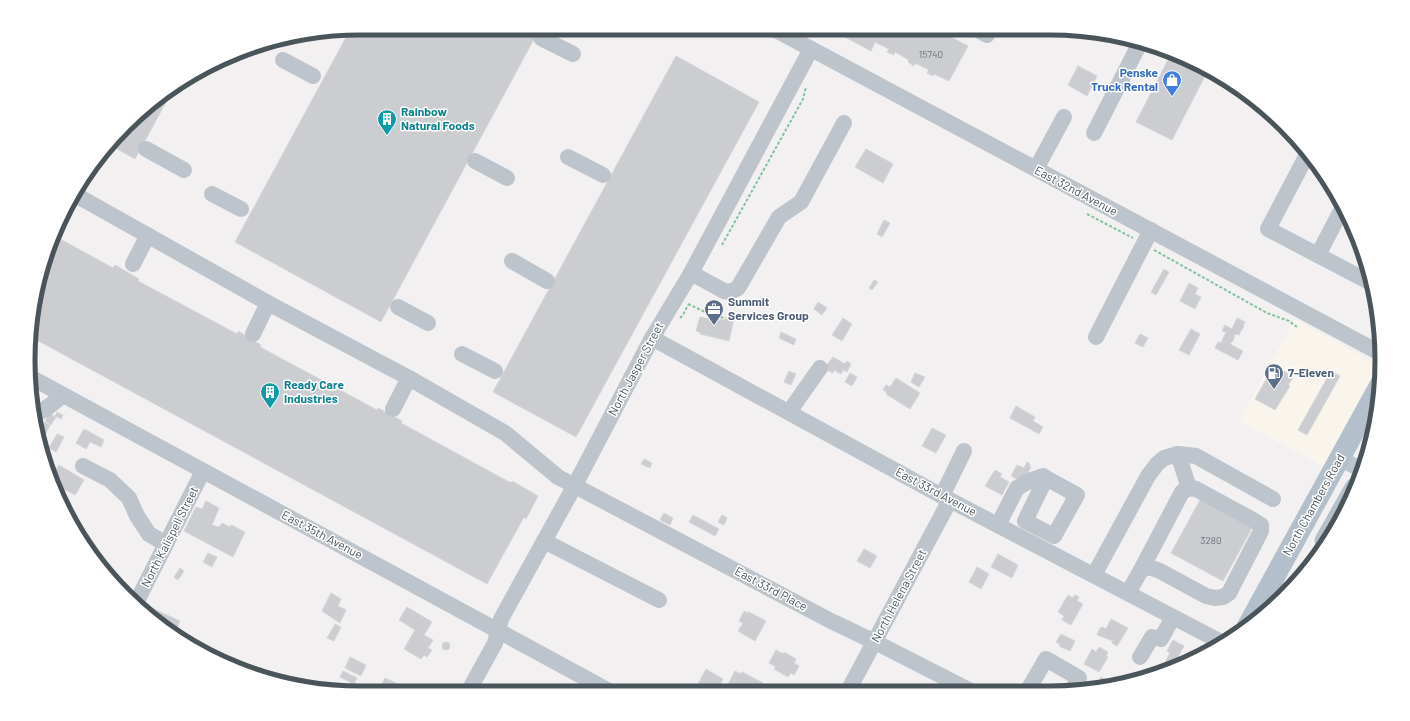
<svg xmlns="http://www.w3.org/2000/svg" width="1410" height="721" font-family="Barlow,sans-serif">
	<rect width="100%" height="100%" fill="#f2f0f0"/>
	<path fill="#faf5ec" d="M1295,319l72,40 10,7 2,4 -1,4 -52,94 -87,-47z"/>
	<g fill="#cbcdd1" stroke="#d4d6da">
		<path d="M360,28h180l-159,294 -146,-80 115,-212z"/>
		<path d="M828,28l108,1 32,17 -19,35 -15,-7 -1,2 -6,-3 2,-3 -14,-7 -1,3 -6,-4 1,-2 -14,-8 -1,3 -7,-3 2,-3 -14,-7 -4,9z"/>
		<path d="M1171,54l36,18 -35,68 -36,-18z"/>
		<path d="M676,56l83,46 -183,335 -83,-45z"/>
		<path d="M1078,66l19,10 -10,20 -19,-11z"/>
		<path d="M173,89l-38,70 -23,-13 46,-49z"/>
		<path d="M866,149l27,15 -10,19 -28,-16z"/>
		<path d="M884,220l6,3 -8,14 -5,-3z"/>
		<path d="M53,235l60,33 2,-3 24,14 -1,2 99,53 1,-3 23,14 -1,2 117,63 1,-2 24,13 -1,2 110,60 1,-2 26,15 -12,23 -2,-2 -37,67 -454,-246 1,-43z"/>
		<path d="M1164,269l5,3 -13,23 -5,-3z"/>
		<path d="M874,280l4,2 -6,8 -3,-2z"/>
		<path d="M1189,283l9,5 -3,6 6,3 -6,12 -15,-8z"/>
		<path d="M818,302l9,6 -5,7 -8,-6z"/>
		<path d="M700,317l19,4 1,-2 5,1 1,-3 8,2 -5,22 -29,-7v-2l-4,-1z"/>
		<path d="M843,318l9,6 -10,17 -10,-6z"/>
		<path d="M1237,318l8,4 -2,4h1l-2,4h-1l-2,5 -4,-1 -2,7 -3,3 13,7 -5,9 -23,-12 3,-6 3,1 5,-11 -4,-1 3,-6 7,4z"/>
		<path d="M1191,329l9,5 -11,21 -10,-5z"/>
		<path d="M781,332l15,7 -2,6 -15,-7z"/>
		<path d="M1140,334l8,4 -5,9 -8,-4z"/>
		<path d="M833,357l12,7 2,-3 4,3 -4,8 -4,-2 -2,4 -7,-4 -1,3 -6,-3 1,-3 -2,-1z"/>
		<path d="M1273,367l5,4 1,-2 9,4 -1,2 6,3 -5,7 2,1 -15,24 -20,-11z"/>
		<path d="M789,371l7,3 -5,11 -7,-3z"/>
		<path d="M1331,371l9,5 -33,59 -9,-5z"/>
		<path d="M850,373l7,4 -5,9 -7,-4z"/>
		<path d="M915,373l10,4 -6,10 -8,-5z"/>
		<path d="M896,378l24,15 -10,16 -24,-15 1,-2 -4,-2 3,-5 4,2z"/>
		<path d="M1016,406l19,11 -2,4 10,6 -4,7 -29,-16z"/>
		<path d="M57,412l6,3 -2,4 -6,-3z"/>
		<path d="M49,413l7,4 -5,8 -6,-4z"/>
		<path d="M44,422l6,3 -8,16 -3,-10z"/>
		<path d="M932,428l14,7 -10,18 -14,-7z"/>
		<path d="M84,429l20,11 -3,7 -11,-5 -4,7 -10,-6z"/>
		<path d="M57,434l7,3 -8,15 -7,-4z"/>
		<path d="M644,459l8,4 -2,5 -9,-4z"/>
		<path d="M1027,462l3,2 -1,2 2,1 -8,15 -12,-6 6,-11 7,3z"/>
		<path d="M59,465l25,15 -9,15 -20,-11 -2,-9z"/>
		<path d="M995,470l7,4 -2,3 9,5 -7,13 -17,-9z"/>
		<path d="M1200,500l52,28 -29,53 -52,-28z"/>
		<path d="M206,501l13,7 -7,17 7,2 3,-4 8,4 1,-2 14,7 -12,25 -49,-26 12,-24 6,2z"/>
		<path d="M664,513l9,5 -3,7 -10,-5z"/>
		<path d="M693,515l26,14 -4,7 -26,-14z"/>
		<path d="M722,515l5,3 -3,7 -6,-3z"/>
		<path d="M864,549l13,7 -7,12 -13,-7z"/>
		<path d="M208,553l9,4 -5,10 -9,-5z"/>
		<path d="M998,554l20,11 -6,13 -21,-11z"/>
		<path d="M977,567l12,7 -8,15 -12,-7z"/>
		<path d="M180,568l4,3 -6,9 -4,-3z"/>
		<path d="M331,593l10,6 -3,7 8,4 -6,13 -18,-12z"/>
		<path d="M1068,595l5,3 2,-3 4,2 -2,4 6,3 -12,21 -9,-5 2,-4 -6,-4z"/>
		<path d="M407,607l25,15 -8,13 9,5 -5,8 4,2 -5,7 -3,-2 -3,4 -17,-10 11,-19 -16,-10z"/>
		<path d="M152,608l28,13 -3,7h-1l-2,3 -3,-3 1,-2 -13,-6 -10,-7z"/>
		<path d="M744,611l4,2 1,-1 17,9 -11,20 -17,-10 5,-8 -4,-2z"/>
		<path d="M1111,619l17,9 -11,18 -5,-3 1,-2 -16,-6 3,-7h1l1,-1 4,2z"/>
		<path d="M335,624l6,3 -7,14 -7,-3z"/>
		<path d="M1061,634l14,7 -5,10 -11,-5 1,-2 -4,-2z"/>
		<path d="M1173,640l11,6 -6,11 9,5 -10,6 -10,2 -5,-2 8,-15 -3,-2z"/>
		<circle cx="446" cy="646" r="4"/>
		<path d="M1099,647l9,5 -2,4 2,1 -9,15 -15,-8 8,-15 4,3z"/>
		<path d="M776,650l7,4 1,-2 12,7 -2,4 5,3 -5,9 -3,-2 -3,4 -14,-8 2,-2 -7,-4z"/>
		<path d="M350,657l16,8 -5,11 -16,-8z"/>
		<path d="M706,669l17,10 -6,12h-4l-15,-7z"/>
		<path d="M343,671l14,7 -3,6 -14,-7z"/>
		<path d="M735,671l6,3 1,-2 21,11 -4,8h-27l1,-2 -6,-3z"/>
		<path d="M1125,674l9,5 -14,4z"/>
		<path d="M1101,677l5,3 -4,8 -6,1 -5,-2 3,-5 3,2z"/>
		<path d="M385,678l11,5 -5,9h-13z"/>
	</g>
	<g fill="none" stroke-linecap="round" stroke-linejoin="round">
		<g stroke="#80c49f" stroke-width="2" stroke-dasharray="3 2" stroke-linecap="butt">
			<path d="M1087,214l46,24"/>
			<path d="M722,245l81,-146 3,-12"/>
			<path d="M1154,250l113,63 22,8 8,6"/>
			<path d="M688,304l15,7 21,7"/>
			<path d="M680,318l3,-3 5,-10"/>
		</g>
		<g stroke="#bdc4cb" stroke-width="16">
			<path d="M772,28l608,325"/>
			<path d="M976,29l11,6"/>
			<path d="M541,38l32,16"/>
			<path d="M283,60l30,16"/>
			<path d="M1094,133l47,-92"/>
			<path d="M146,149l38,21"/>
			<path d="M1308,153l-40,76 103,54"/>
			<path d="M568,157l35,18"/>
			<path d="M475,161l32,17"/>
			<path d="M1036,169l28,-52"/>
			<path d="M74,194l194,109 141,75 96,55 53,44 273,144 44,21 94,48"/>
			<path d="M212,194l29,15"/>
			<path d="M1318,255l25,-48"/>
			<path d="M512,261l35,20"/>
			<path d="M133,264l15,-29"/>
			<path d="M691,273l33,18 6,1 8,-4 41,-71 22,-15 43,-79"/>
			<path d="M398,307l30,16"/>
			<path d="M253,334l15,-31"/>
			<path d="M1096,337l55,-107"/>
			<path d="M652,338l290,158 279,146"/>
			<path d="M462,354l33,17"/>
			<path d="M32,378l579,314"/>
			<path d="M393,409l16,-31"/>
			<path d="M789,412l31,-44"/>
			<path d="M34,413c11,-1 20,-11 29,-18"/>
			<path d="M1178,454l11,34"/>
			<path d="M1339,458l23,12"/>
			<path d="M83,466l27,14 19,18 8,18 12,18 17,10"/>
			<path d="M942,496l22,-45"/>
			<path d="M998,525l19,-37 12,-7 14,-5 3,2 31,17 -23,41 -29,-15 21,-43"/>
			<path d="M544,541l115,59"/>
			<path d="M1094,575l54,-99 9,-12 7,-6 14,-4 18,2 77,43"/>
			<path d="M1128,593l13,-23 8,-3 11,4 46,25 9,2 8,-1 6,-4 32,-62v-6l-8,-5 -57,-31 -7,-1 -7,4 -41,78"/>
			<path d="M136,603l67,-132"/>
			<path d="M1140,657l12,-20 9,2 12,-22"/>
			<path d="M1028,690l18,-31 33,19 -7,12"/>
			<path d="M848,691l102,-191"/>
			<path d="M468,692l27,-49 6,-24 74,-134 77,-147 39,-65 120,-224"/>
		</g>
		<g stroke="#b3c0cb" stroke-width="21">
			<path d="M1325,541l30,-53"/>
			<path d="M1247,627l134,-244"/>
		</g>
	</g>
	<defs>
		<g id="shop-pin" transform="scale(1)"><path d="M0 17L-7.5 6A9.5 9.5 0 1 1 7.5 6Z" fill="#3f7fe0" stroke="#fff"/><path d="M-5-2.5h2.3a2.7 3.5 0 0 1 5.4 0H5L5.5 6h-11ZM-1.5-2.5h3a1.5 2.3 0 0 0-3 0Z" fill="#fff"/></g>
		<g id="building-pin" transform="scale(1)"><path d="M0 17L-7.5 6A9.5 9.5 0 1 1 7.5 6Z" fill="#0f9aa8" stroke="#fff"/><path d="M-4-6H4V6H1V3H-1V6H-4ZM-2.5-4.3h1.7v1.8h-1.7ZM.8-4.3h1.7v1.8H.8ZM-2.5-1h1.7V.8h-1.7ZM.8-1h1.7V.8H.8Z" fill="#fff"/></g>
		<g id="office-pin" transform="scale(1)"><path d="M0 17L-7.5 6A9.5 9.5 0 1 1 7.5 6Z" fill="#5c6f8a" stroke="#fff"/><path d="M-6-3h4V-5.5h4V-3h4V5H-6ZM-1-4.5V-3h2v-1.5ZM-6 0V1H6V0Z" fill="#fff"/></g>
		<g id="fuel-pin" transform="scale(1)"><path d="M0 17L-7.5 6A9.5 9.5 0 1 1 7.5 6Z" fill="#5c6f8a" stroke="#fff"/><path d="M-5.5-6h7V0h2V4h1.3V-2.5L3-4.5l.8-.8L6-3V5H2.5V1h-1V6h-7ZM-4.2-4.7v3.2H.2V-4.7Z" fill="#fff"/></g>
	</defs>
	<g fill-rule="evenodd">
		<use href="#shop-pin" x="1172" y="80"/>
		<use href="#building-pin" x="387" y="119"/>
		<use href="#office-pin" x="714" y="309"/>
		<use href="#fuel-pin" x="1274" y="373"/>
		<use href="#building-pin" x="270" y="392"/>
	</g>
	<g text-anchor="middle" stroke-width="3" stroke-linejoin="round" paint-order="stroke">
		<g font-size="10" fill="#6a7278">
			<text x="931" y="58">15740</text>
			<text x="1211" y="544">3280</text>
		</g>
		<g font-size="12" font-weight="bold" fill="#366cbe" stroke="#fff" text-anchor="end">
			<text x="1158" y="77">Penske<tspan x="1158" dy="14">Truck Rental</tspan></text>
		</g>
		<g font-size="12" font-weight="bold" fill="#0d838f" stroke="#fff" text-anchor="start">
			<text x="401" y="116">Rainbow<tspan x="401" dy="14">Natural Foods</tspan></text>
			<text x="284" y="389">Ready Care<tspan x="284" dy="14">Industries</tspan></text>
		</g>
		<g font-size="12" fill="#4a545b" stroke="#fff">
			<text transform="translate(1076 191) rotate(28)" y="4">East 32nd Avenue</text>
			<text transform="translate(636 369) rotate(-62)" y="4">North Jasper Street</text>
			<text transform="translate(936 492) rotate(28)" y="4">East 33rd Avenue</text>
			<text transform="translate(1314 505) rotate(-61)" y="4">North Chambers Road</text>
			<text transform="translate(322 535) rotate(28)" y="4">East 35th Avenue</text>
			<text transform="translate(170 537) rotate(-63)" y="4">North Kalispell Street</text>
			<text transform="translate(771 589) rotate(28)" y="4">East 33rd Place</text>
			<text transform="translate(899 596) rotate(-62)" y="4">North Helena Street</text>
		</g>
		<g font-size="12" font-weight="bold" fill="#4e5e75" stroke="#fff" text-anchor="start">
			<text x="728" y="306">Summit<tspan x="728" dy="14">Services Group</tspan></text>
			<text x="1288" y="377">7-Eleven</text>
		</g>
	</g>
	<path d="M0 0H1410V721H0ZM360 35H1050A325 325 0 0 1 1375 360V361A325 325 0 0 1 1050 686H360A325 325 0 0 1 35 361V360A325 325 0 0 1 360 35Z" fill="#fff" fill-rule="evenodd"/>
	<path fill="none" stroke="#4a545b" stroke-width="5" d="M360 35H1050A325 325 0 0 1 1375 360V361A325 325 0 0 1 1050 686H360A325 325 0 0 1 35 361V360A325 325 0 0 1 360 35Z"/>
</svg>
